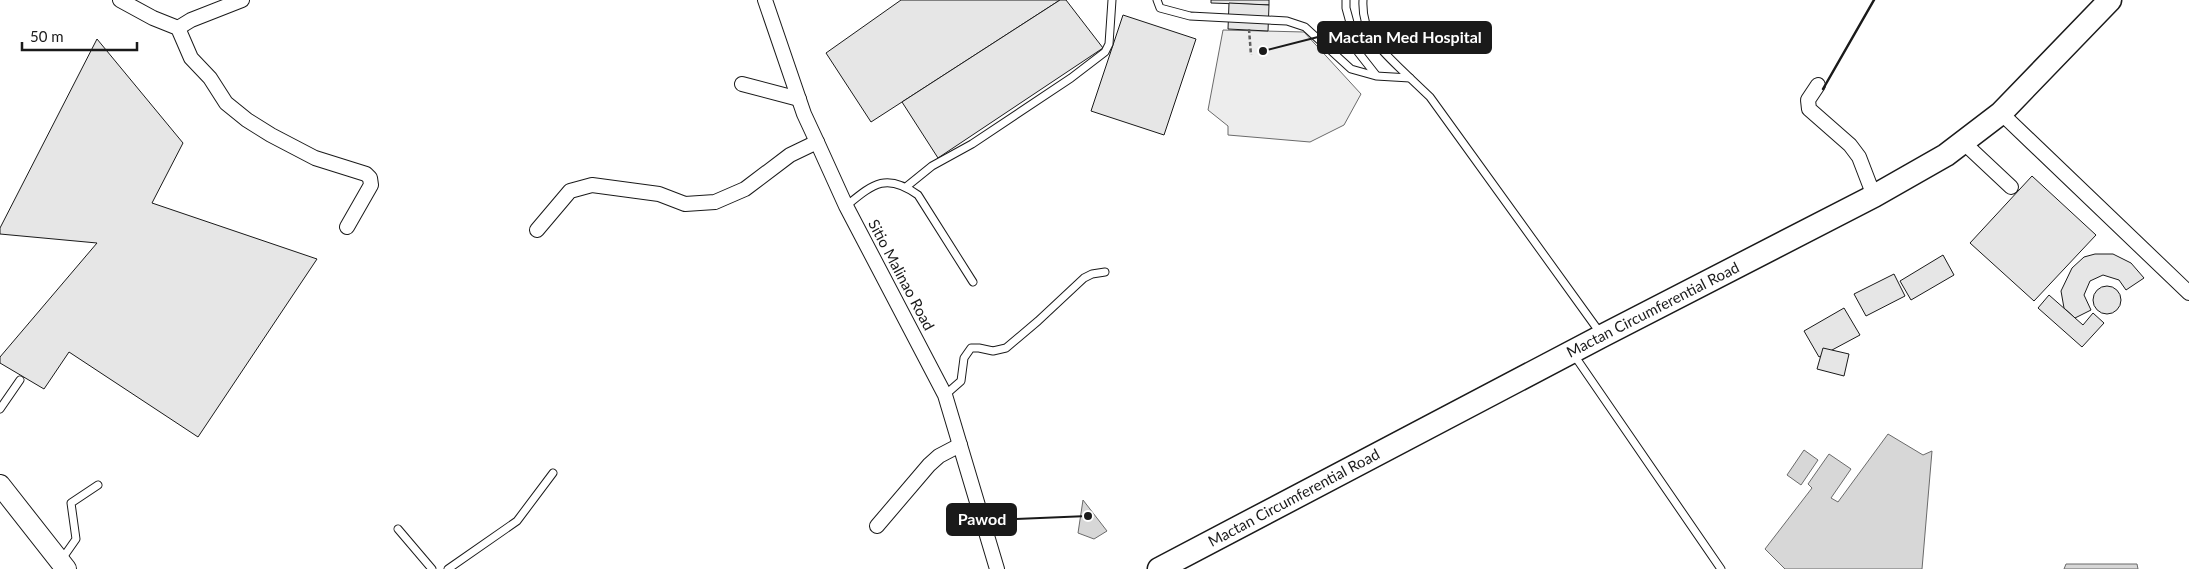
<svg xmlns="http://www.w3.org/2000/svg" width="2189" height="569" font-family="Lato,sans-serif">
	<rect width="100%" height="100%" fill="#fff"/>
	<path fill="#ededed" stroke="#6a6a6a" d="M1223,30l81,2 57,62 -17,31 -34,17 -82,-7v-9l-20,-16z"/>
	<g fill="#d7d7d7" stroke="#6a6a6a">
		<path d="M1888,434l35,21 9,-4 -10,118h-137l-20,-20 47,-61 -4,-4 21,-30 22,15 -20,29 7,4z"/>
		<path d="M1804,450l14,10 -17,25 -14,-10z"/>
		<path d="M1083,500l24,31 -13,8 -16,-6z"/>
		<path d="M2066,564h71l1,5h-74z"/>
	</g>
	<g fill="#e6e6e6" stroke="#1a1a1a">
		<path d="M901,0h159l-189,122 -45,-69z"/>
		<path d="M1060,0h6l37,48 -165,110 -36,-56z"/>
		<path d="M1211,0h58v5l-58,-2z"/>
		<path d="M1229,3l40,2 -1,26 -40,-2z"/>
		<path d="M1123,15l73,24 -32,96 -73,-24z"/>
		<path d="M97,39l86,104 -31,60 165,56 -119,178 -129,-85 -25,37 -44,-26v-6l97,-114 -97,-9v-6z"/>
		<path d="M2032,176l64,59 -62,66 -64,-58z"/>
		<path d="M2095,254h18l18,9 13,15 -18,12 -7,-10 -16,-5 -13,6 -6,14 7,15 -16,8 -11,-10 -3,-17 11,-23 12,-11z"/>
		<path d="M1943,255l11,20 -43,25 -11,-19z"/>
		<path d="M1894,274l11,22 -39,20 -12,-22z"/>
		<circle cx="2107" cy="300" r="14"/>
		<path d="M2049,295l34,30 10,-12 11,10 -22,24 -44,-39z"/>
		<path d="M1844,308l16,27 -41,22 -15,-26z"/>
		<path d="M1823,348l26,6 -5,22 -27,-7z"/>
	</g>
	<g fill="none" stroke-linecap="round" stroke-linejoin="round">
		<g stroke="#1a1a1a" stroke-width="9">
			<g id="lane">
				<path d="M1157,0l3,8 30,8 97,5 18,6 46,42 25,7 34,2 20,19 171,237"/>
				<path d="M1346,0v8l12,44 18,23"/>
				<path d="M1363,0c-2,37 23,54 47,78"/>
				<path d="M906,187l26,-21 40,-22 99,-66 34,-26 4,-8 3,-44"/>
				<path d="M846,206c27,-22 40,-34 72,-11l55,87"/>
				<path d="M1574,355l147,214"/>
				<path d="M945,395l16,-14 3,-23 7,-10h8l14,3 13,-3 32,-27 46,-43 8,-4 13,-2"/>
				<path d="M0,409l20,-29"/>
				<path d="M398,529l34,40"/>
				<path d="M62,559l14,-20 -5,-36 27,-18"/>
				<path d="M448,569l69,-48 36,-48"/>
			</g>
		</g>
		<g stroke="#1a1a1a" stroke-width="16">
			<g id="street">
				<path d="M120,0l33,18 25,10 13,30 19,20 16,25 21,17 24,15 44,23 51,16 4,4 1,7 -24,42"/>
				<path d="M765,0l39,114 13,28 29,64 99,189 52,174"/>
				<path d="M178,28l13,-8 51,-20"/>
				<path d="M742,84l57,15"/>
				<path d="M1818,85l-10,15 1,9 41,36 9,12 15,39"/>
				<path d="M2001,113l188,180"/>
				<path d="M1963,142l48,45"/>
				<path d="M537,230l33,-39 22,-6 67,9 26,10 30,-2 30,-13 45,-34 27,-13"/>
				<path d="M877,526l52,-61 10,-9 21,-11"/>
			</g>
		</g>
		<g stroke="#1a1a1a" stroke-width="22">
			<path id="secondary" d="M0,485l66,84"/>
		</g>
		<g stroke="#1a1a1a" stroke-width="25">
			<path id="primary" d="M1159,569l443,-233 272,-140 72,-41 55,-42 109,-113"/>
		</g>
		<path stroke="#5f5f5f" stroke-width="2.5" stroke-dasharray="4 2.5" stroke-linecap="butt" d="M1249,29l2,26"/>
		<use href="#lane" stroke="#fff" stroke-width="7"/>
		<use href="#street" stroke="#fff" stroke-width="14"/>
		<use href="#secondary" stroke="#fff" stroke-width="20"/>
		<use href="#primary" stroke="#fff" stroke-width="22"/>
		<path stroke="#1a1a1a" stroke-width="2.5" d="M1823,89l51,-89"/>
	</g>
	<g text-anchor="middle" stroke-width="4" stroke-linejoin="round" paint-order="stroke">
		<g font-size="15" fill="#1a1a1a" stroke="#fff">
			<text transform="translate(901 275) rotate(62)" y="5">Sitio Malinao Road</text>
			<text transform="translate(1653 310) rotate(-27)" y="5">Mactan Circumferential Road</text>
			<text transform="translate(1294 498) rotate(-28)" y="5">Mactan Circumferential Road</text>
		</g>
	</g>
	<path fill="none" stroke="#1a1a1a" stroke-width="2" d="M1263 51L1318 37M1088 516L1016 519"/>
	<g fill="#1a1a1a" stroke="#fff" stroke-width="2">
		<circle cx="1263" cy="51" r="5"/>
		<circle cx="1088" cy="516" r="5"/>
	</g>
	<g fill="#1a1a1a" stroke="#1a1a1a" stroke-width="2">
		<rect x="1318" y="22" width="173" height="31" rx="5"/>
		<rect x="947" y="504" width="69" height="31" rx="5"/>
	</g>
	<g font-size="16" text-anchor="middle" font-weight="bold" fill="#fff">
		<text x="1405" y="43">Mactan Med Hospital</text>
		<text x="982" y="525">Pawod</text>
	</g>
	<path d="M22 42v8h115v-8" fill="none" stroke="#1a1a1a" stroke-width="2.5"/>
	<text x="30" y="42" font-size="15" fill="#1a1a1a" stroke="#ffffff" stroke-width="4" paint-order="stroke">50 m</text>
</svg>
